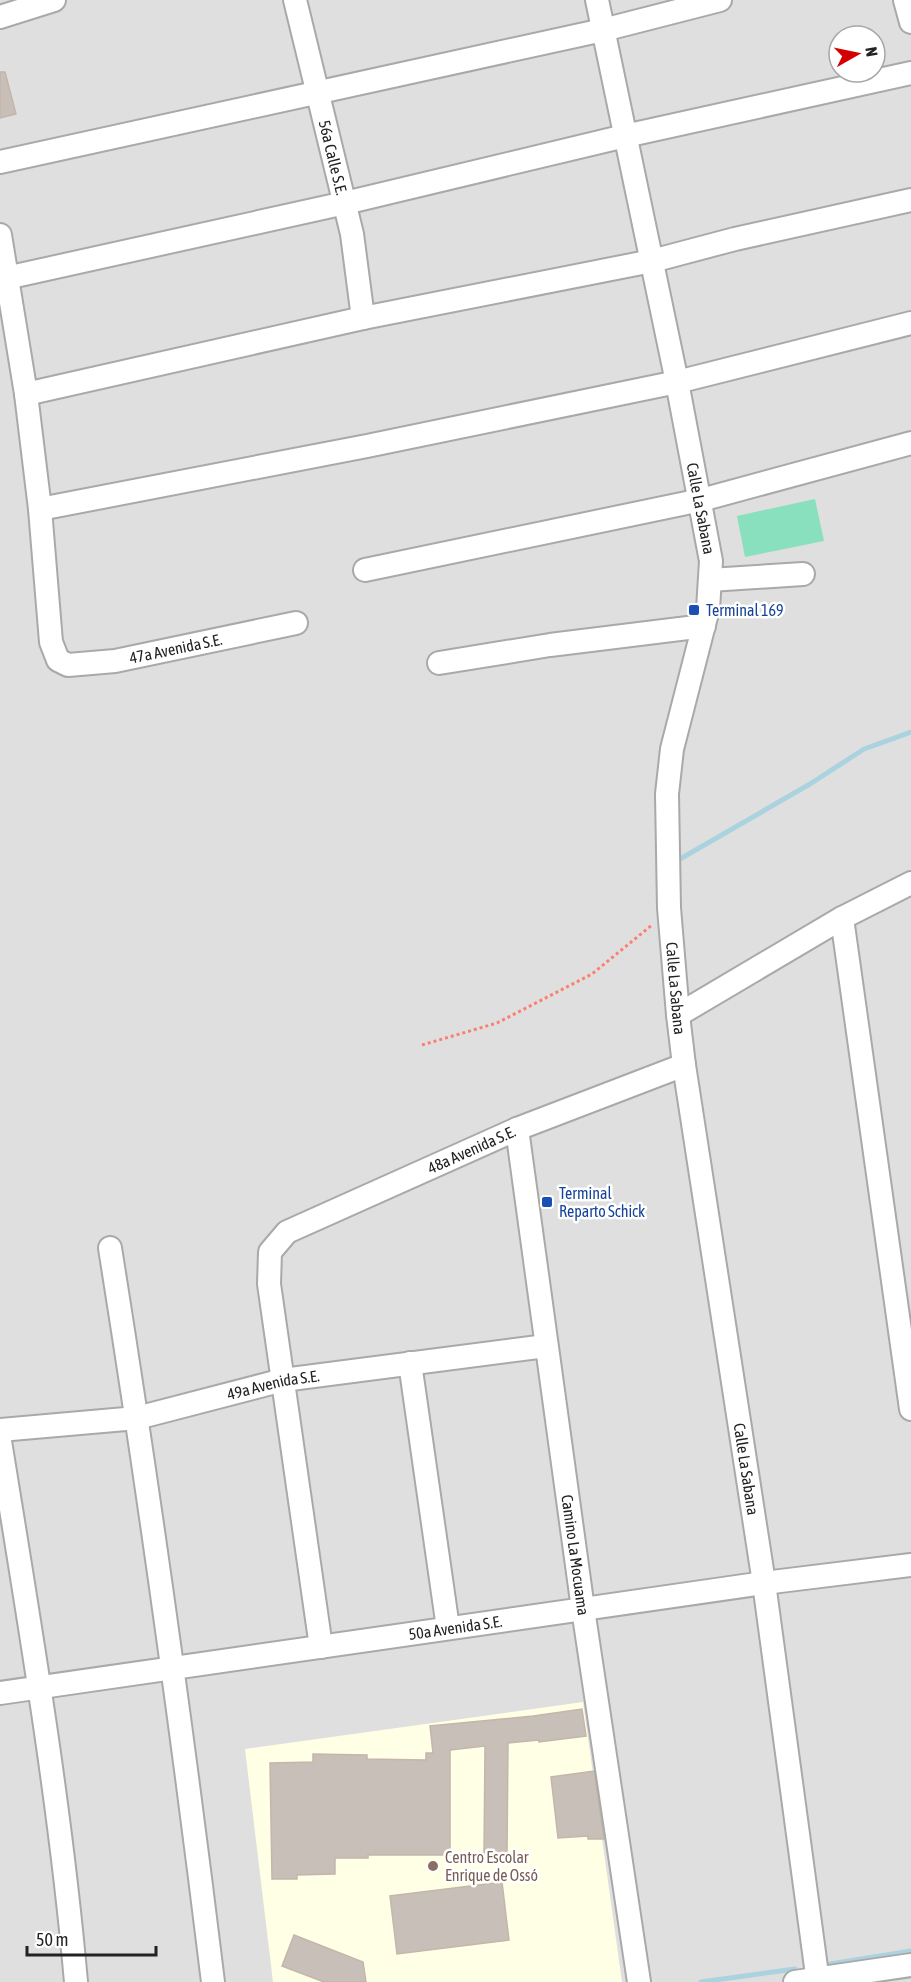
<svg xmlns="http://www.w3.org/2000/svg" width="911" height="1982" font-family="'Asap Condensed',sans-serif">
	<rect width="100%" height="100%" fill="#f2efe9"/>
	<path fill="#e0dfdf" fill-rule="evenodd" d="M0,0h911v1982h-911zM839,36h36v36h-36z"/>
	<path fill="#ffffe5" d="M583,1702l39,280h-349l-28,-233z"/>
	<path fill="#88e0be" d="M815,499l9,42 -79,16 -8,-41z"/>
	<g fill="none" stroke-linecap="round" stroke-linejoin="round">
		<g stroke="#aad3df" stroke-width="5">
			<path d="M680,859l130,-75 54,-35 47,-17"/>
			<path d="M830,1964l81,-13"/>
			<path d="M701,1982l94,-13"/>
		</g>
	</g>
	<g fill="#c7bfb8" stroke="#c4b6ab" stroke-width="1.5">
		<path d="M0,72h5l11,42 -16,4z"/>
		<path d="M582,1709l4,27 -47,6v-2l-31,3 -1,111h-23l1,-108 -35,4v105h-82v3h-33v16l-38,1v4h-25l-2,-116 43,-1v-8l54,1v4l59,1v-7h7l-3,-27 103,-10z"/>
		<path d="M594,1771l10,68h-16v-3l-30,2 -7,-61z"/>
		<path d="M502,1882l7,58 -112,14 -7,-58z"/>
		<path d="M294,1935l69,27 3,20h-42l-42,-16z"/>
	</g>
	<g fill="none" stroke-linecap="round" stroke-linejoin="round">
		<g stroke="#a9a9a9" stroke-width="26">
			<g id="minor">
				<path id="s1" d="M295,0l57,234 11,84"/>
				<path id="s2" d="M597,0l80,382 34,179 -3,48 -36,140 -5,45 2,114 9,107 6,50 80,518 54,399"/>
				<path d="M905,0l6,22"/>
				<path d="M0,17l54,-17"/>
				<path d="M0,162l603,-132 117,-30"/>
				<path id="s3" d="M0,235l26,159 14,115 11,133 7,18 10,5 47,-4 181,-38"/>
				<path d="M6,278l339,-75 280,-67 286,-63"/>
				<path d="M26,394l337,-76 289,-57 83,-22 176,-39"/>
				<path d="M40,509l327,-63 310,-64 234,-59"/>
				<path d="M365,570l336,-70 210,-57"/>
				<path d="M710,580l93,-6"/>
				<path d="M439,663l111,-18 154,-19"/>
				<path d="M842,918l69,491"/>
				<path d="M678,1015l164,-97 69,-35"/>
				<path id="s4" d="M517,1129l66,480 56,373"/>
				<path d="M110,1248c39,244 73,489 103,734"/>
				<path d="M410,1363l38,265"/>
				<path id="s5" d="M0,1430l137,-12 146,-38 263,-34"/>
				<path d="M0,1441c29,180 60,360 76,541"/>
				<path id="s6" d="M321,1647l-52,-363 1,-32 17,-20 230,-103 167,-64"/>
				<path id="s7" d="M0,1693l764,-110 147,-18"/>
				<path d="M795,1982l116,-17"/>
			</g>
		</g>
		<path stroke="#fa8072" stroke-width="3" stroke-dasharray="3 3" stroke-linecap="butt" d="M422,1045l75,-22 95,-49 60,-49"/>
		<use href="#minor" stroke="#fff" stroke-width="22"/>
	</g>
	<g fill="#1a4fb4" stroke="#fff" stroke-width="2">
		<rect x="688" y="604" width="12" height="12" rx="3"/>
		<rect x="541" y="1196" width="12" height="12" rx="3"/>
	</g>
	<circle fill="#8d6e63" stroke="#fff" stroke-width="2" cx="433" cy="1866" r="6"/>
	<g text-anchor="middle" stroke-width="5" stroke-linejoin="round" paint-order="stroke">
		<g font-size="16" fill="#222" stroke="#fff">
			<text dy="6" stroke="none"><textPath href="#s1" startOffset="162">56a Calle S.E.</textPath></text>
			<text dy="6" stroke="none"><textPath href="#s2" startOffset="519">Calle La Sabana</textPath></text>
			<text dy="6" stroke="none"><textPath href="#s3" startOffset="550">47a Avenida S.E.</textPath></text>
			<text dy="6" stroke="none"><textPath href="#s2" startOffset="1005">Calle La Sabana</textPath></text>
			<text dy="6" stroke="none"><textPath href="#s6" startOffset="627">48a Avenida S.E.</textPath></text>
			<text dy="6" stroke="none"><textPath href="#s5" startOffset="278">49a Avenida S.E.</textPath></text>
			<text dy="6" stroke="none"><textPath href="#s2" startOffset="1491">Calle La Sabana</textPath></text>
			<text dy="6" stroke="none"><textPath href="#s4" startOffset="430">Camino La Mocuama</textPath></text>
			<text dy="6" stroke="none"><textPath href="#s7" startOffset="460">50a Avenida S.E.</textPath></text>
		</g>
		<g font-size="16" fill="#164399" stroke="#fff" text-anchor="start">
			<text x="706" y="616">Terminal 169</text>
			<text x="559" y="1199">Terminal<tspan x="559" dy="18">Reparto Schick</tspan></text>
		</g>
		<g font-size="16" fill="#785e54" stroke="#fff" text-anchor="start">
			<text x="445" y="1863">Centro Escolar<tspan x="445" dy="18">Enrique de Ossó</tspan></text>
		</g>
	</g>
	<g transform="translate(857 54) rotate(81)"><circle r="28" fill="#ffffff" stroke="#a7a7a7" stroke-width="1.5"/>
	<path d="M0-4.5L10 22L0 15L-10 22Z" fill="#d40000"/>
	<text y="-9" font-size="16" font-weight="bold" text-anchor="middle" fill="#222222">N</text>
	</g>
	<path d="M27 1946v9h129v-9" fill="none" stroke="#222222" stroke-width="3"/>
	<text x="36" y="1946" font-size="18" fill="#222222" stroke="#ffffff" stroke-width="4.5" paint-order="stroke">50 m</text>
</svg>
